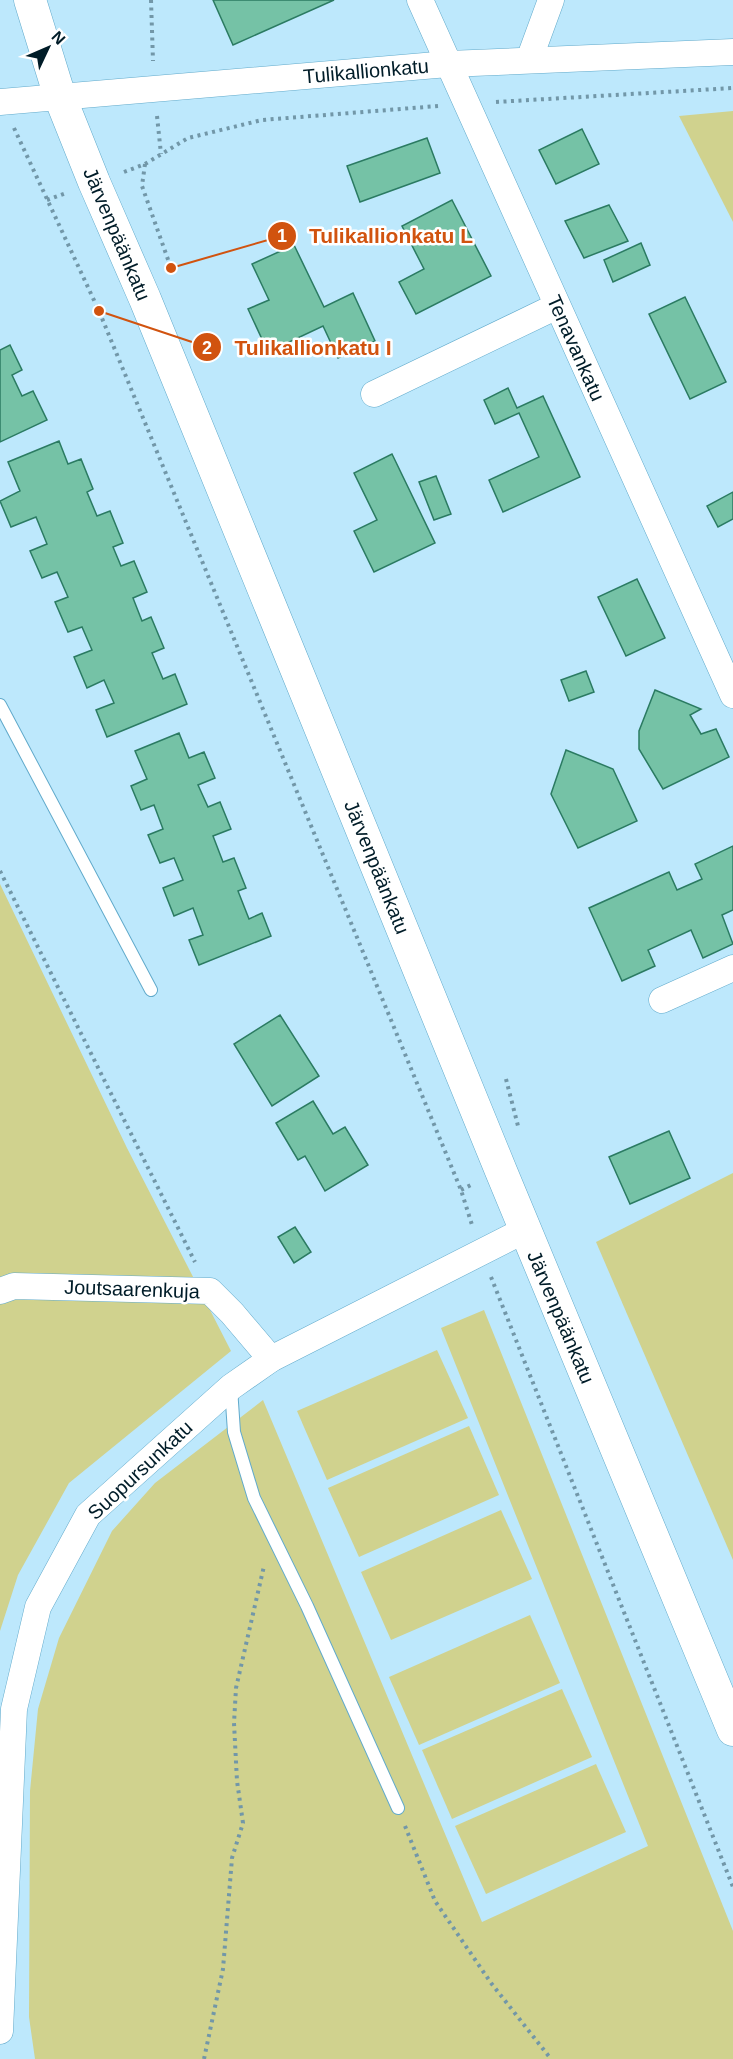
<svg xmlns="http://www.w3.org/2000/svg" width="733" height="2059" font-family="Arial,sans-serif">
	<rect width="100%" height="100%" fill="#bde8fc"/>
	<g fill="#d0d28e">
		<path d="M733,111v111l-54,-106z"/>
		<path d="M0,884l127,264 104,203 -162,132 -51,92 -18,56z"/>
		<path d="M733,1173v387l-137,-318z"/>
		<path d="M484,1310l249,621v128h-698l-6,-42 1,-226 8,-82 21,-71 53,-107 43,-48 108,-83 219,522 166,-76 -207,-518z"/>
		<path d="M437,1350l31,68 -141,62 -30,-69z"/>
		<path d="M469,1426l30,69 -140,62 -31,-69z"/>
		<path d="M501,1510l31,69 -141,61 -30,-68z"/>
		<path d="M530,1615l30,68 -141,62 -30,-68z"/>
		<path d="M562,1689l30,68 -140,62 -30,-69z"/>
		<path d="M596,1764l30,68 -140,62 -31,-68z"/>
	</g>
	<g fill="#75c2a6" stroke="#2b7b62" stroke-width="1.5">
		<path d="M213,0h121l-101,45z"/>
		<path d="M582,129l17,35 -43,20 -17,-34z"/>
		<path d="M427,138l13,35 -80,29 -13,-36z"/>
		<path d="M452,200l39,76 -75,38 -17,-32 25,-13 -22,-43z"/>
		<path d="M609,205l19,36 -44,17 -19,-37z"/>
		<path d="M641,243l9,22 -37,17 -9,-22z"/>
		<path d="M294,245l30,62 29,-14 22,48 -37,17 -15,-32 -55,26 -20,-43 21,-9 -17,-36z"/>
		<path d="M685,297l41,85 -36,17 -41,-85z"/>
		<path d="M10,345l12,25 -10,5 10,21 11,-5 14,29 -47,22v-92z"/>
		<path d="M508,388l9,20 26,-12 37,81 -77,35 -14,-32 50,-23 -20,-44 -24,11 -11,-24z"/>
		<path d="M59,441l9,23 13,-5 12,30 -6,3 10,24 13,-5 13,32 -10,4 8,19 13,-5 13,31 -14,6 9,23 9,-4 13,31 -12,5 11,26 12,-5 12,30 -80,33 -11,-27 18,-7 -10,-23 -17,8 -13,-31 18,-7 -10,-23 -14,5 -13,-30 13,-5 -11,-25 -15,6 -12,-27 17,-7 -11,-27 -25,10 -11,-26 20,-10 -12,-29z"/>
		<path d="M392,454l43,89 -61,29 -20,-41 23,-11 -23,-47z"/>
		<path d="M436,476l15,38 -17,6 -15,-38z"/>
		<path d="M733,492v27l-15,8 -11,-21z"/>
		<path d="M637,579l28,59 -39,18 -28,-59z"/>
		<path d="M586,671l8,21 -25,9 -8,-21z"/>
		<path d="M655,690l46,19 -11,6 11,19 15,-5 13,28 -66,32 -24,-40v-18z"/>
		<path d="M179,733l10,25 15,-6 11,26 -17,7 10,22 12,-5 11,27 -18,7 10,26 11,-4 12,30 -8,3 11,28 13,-6 9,23 -72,29 -10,-25 14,-5 -10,-27 -19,8 -11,-28 20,-8 -9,-22 -14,5 -12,-28 15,-6 -9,-24 -13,5 -10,-24 16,-7 -12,-28z"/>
		<path d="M566,750l47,19 24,52 -59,27 -27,-54z"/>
		<path d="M733,846v64l-11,5 11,29 -30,14 -12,-28 -43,20 7,16 -33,15 -33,-73 80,-36 8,18 25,-11 -7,-15z"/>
		<path d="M280,1015l39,61 -47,30 -38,-62z"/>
		<path d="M313,1101l20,33 12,-7 23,38 -43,26 -20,-35 -7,4 -22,-37z"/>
		<path d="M669,1131l21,47 -60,26 -21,-47z"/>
		<path d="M295,1227l16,25 -17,11 -16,-26z"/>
	</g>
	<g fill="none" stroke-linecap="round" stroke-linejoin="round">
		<g stroke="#61aacb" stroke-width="14">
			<g id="service">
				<path d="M0,705l151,285"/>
				<path d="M231,1388l3,44 20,66 53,108 91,202"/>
			</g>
		</g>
		<g stroke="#61aacb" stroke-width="27">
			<g id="minor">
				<path d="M420,0l313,695"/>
				<path d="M529,60l22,-60"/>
				<path d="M0,102l448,-38 285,-12"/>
				<path d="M374,394l183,-88"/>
				<path d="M662,1000l71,-32"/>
				<path d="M0,1291l14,-5 196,5 22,22 39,46"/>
				<path d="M0,2031l14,-322 24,-102 50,-92 143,-128 40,-28 254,-129"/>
			</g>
		</g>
		<g stroke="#61aacb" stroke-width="33">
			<path id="tertiary" d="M30,0l30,97 34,85 51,117 356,872 232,559"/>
		</g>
		<g stroke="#7297a8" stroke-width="4" stroke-dasharray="3 4.5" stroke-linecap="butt">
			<path d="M151,0l2,61"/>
			<path d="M496,102l237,-14"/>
			<path d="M157,116l4,38"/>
			<path d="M14,128l85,183 362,879 11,35"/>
			<path d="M145,164l-3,22 29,82"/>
			<path d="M124,172l21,-8 43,-26 74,-18 176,-14"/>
			<path d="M47,200l19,-7"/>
			<path d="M0,871l195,391"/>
			<path d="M506,1079l12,47"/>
			<path d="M461,1190l12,-6"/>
			<path d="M491,1277l242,610"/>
			<path d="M405,1826l30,75 56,82 60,76"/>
			<path d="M204,2059l19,-90 9,-111 11,-35 -6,-42 -3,-58 2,-35 28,-122"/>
		</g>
		<use href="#service" stroke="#fff" stroke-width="12"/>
		<use href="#minor" stroke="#fff" stroke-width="26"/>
		<use href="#tertiary" stroke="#fff" stroke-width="32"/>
	</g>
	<g text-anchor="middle" stroke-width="5" stroke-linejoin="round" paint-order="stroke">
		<g font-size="20" fill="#001c28" stroke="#fff">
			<text transform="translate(366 71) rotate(-5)" y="7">Tulikallionkatu</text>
			<text transform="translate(117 234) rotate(67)" y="7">Järvenpäänkatu</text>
			<text transform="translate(576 348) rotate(66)" y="7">Tenavankatu</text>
			<text transform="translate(377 867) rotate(68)" y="7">Järvenpäänkatu</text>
			<text transform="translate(132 1289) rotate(2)" y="7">Joutsaarenkuja</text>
			<text transform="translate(561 1317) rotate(67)" y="7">Järvenpäänkatu</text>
			<text transform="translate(140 1470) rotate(-43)" y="7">Suopursunkatu</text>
		</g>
	</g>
	<path fill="none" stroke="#d1530f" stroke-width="2" d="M171 268L282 236M99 311L207 347"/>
	<g fill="#d1530f" stroke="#fff" stroke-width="2">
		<circle cx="171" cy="268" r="6"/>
		<circle cx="99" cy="311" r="6"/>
		<circle cx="282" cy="236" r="15"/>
		<circle cx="207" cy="347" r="15"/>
	</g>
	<g font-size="18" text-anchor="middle" font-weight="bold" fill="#fff">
		<text x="282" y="242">1</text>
		<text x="207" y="354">2</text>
	</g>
	<g font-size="21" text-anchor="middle" font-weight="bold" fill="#d1530f" stroke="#fff" stroke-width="5" stroke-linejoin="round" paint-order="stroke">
		<text x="391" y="243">Tulikallionkatu L</text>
		<text x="313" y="355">Tulikallionkatu I</text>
	</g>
	<g transform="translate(48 48) rotate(46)" stroke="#ffffff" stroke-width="4.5" paint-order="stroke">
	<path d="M0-4.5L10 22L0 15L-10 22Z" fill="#001c28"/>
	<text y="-9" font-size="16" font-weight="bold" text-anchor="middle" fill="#001c28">N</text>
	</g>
</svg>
